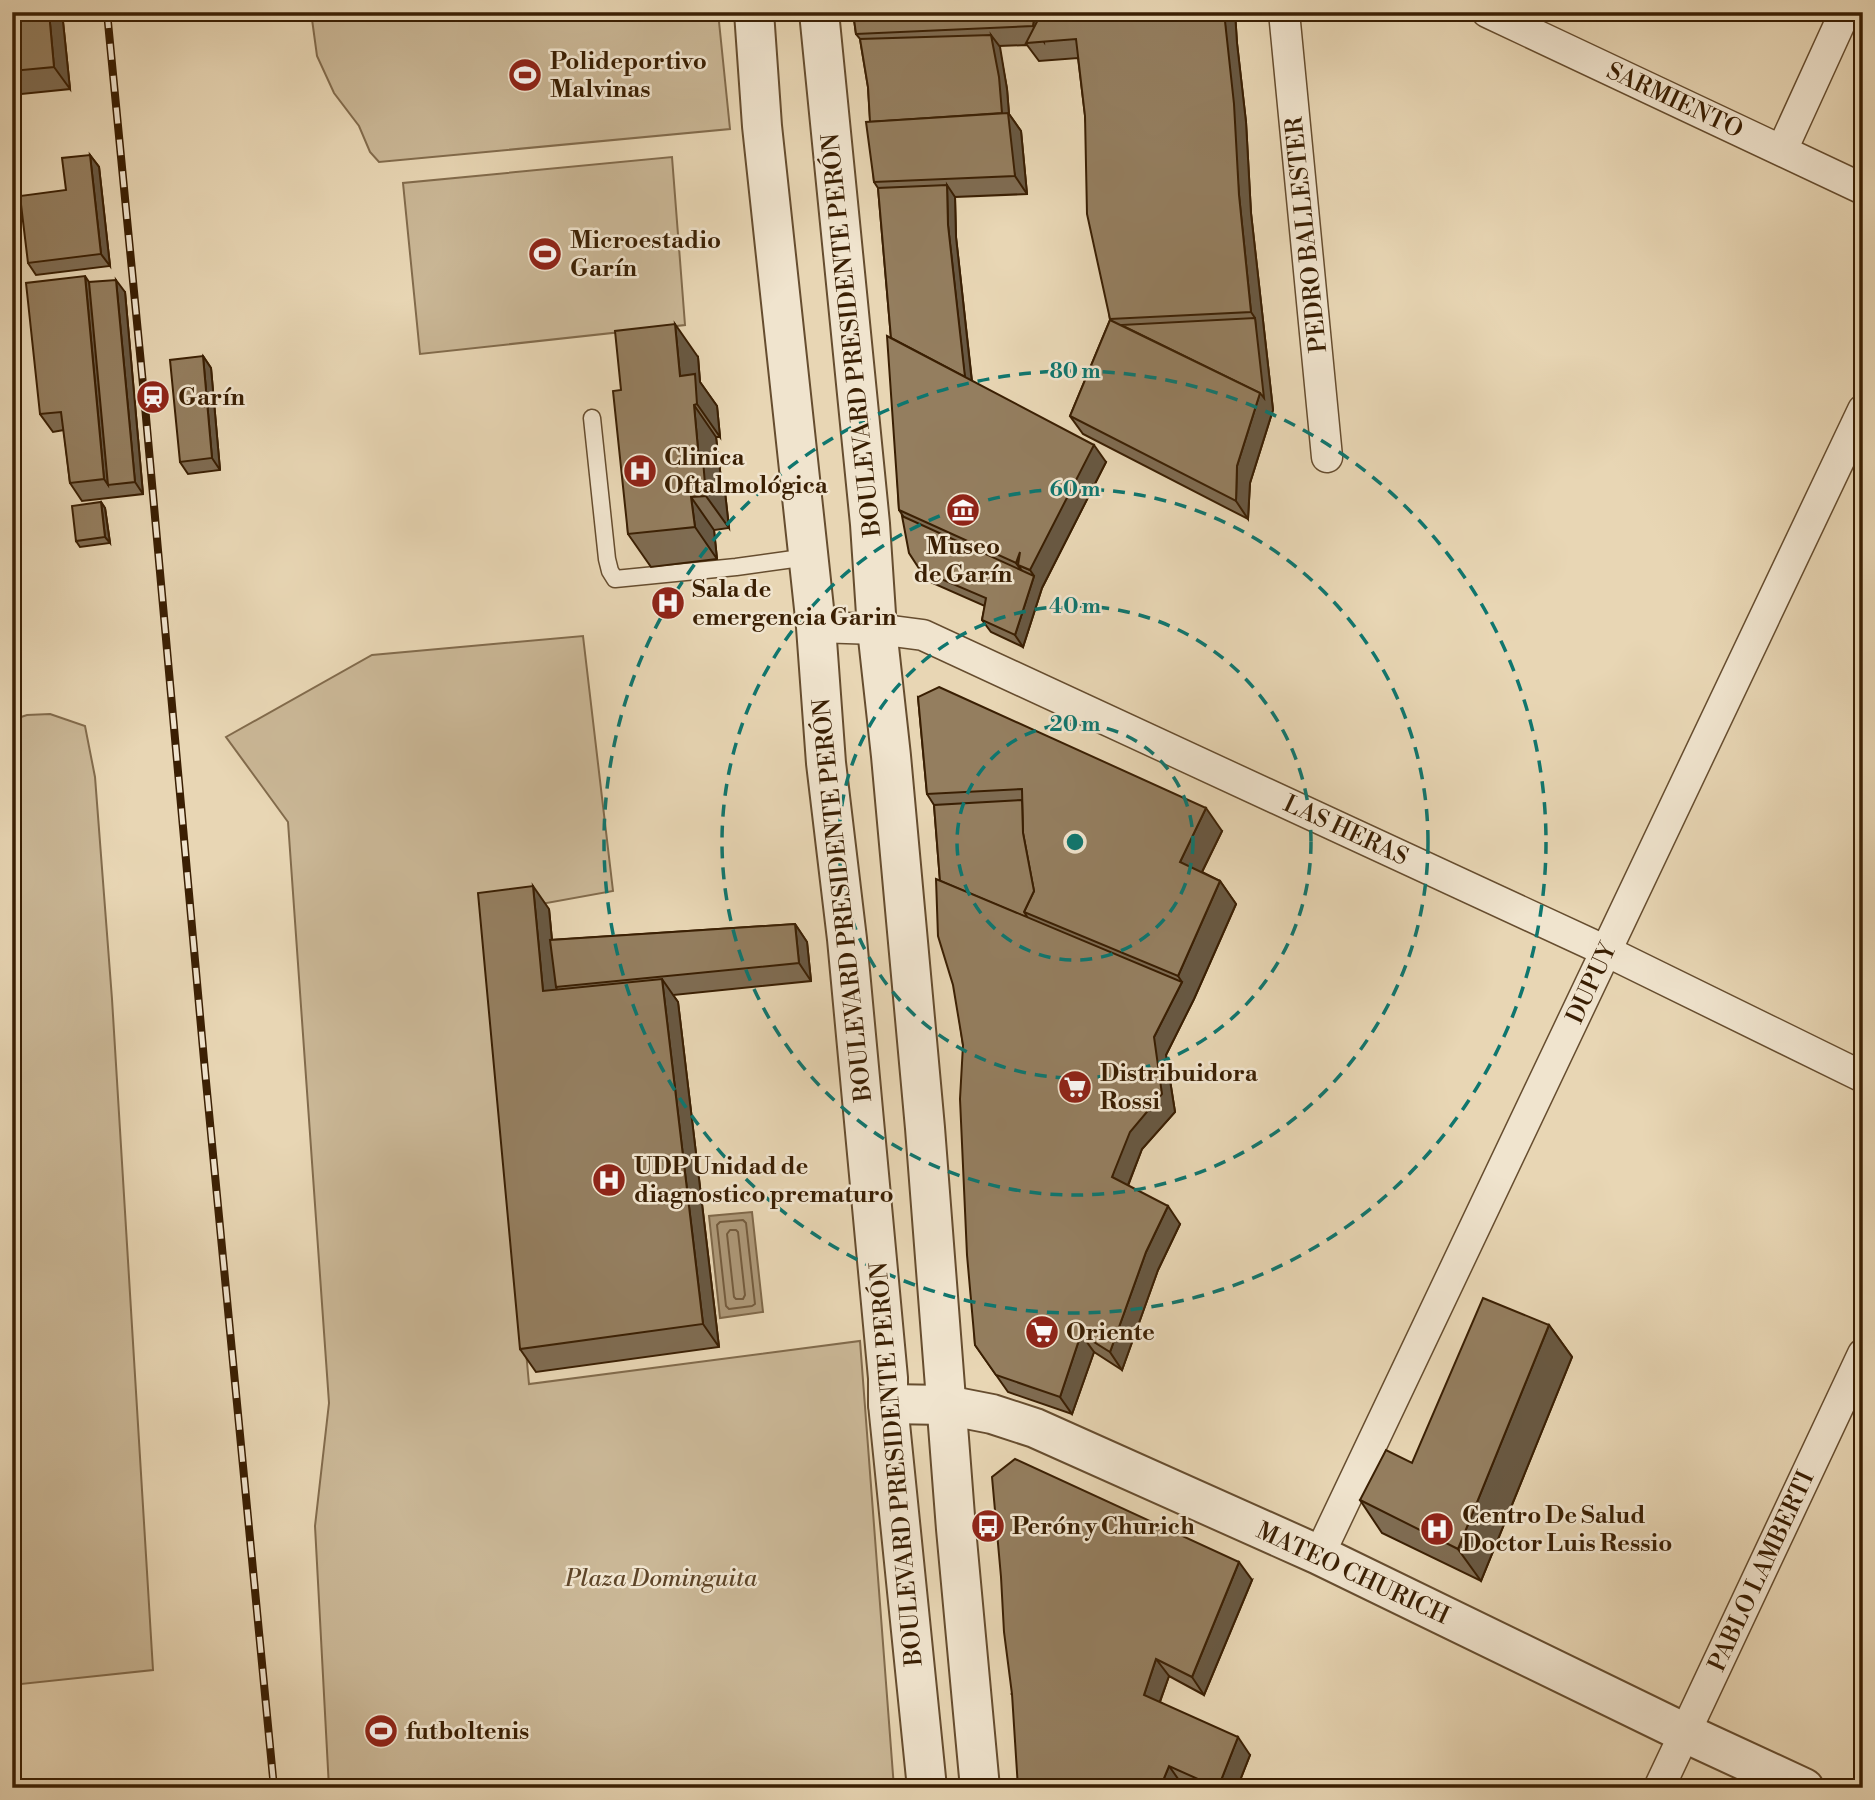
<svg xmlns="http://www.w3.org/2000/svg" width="1875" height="1800" font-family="'Libre Bodoni',serif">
	<rect width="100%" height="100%" fill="#e8d6b4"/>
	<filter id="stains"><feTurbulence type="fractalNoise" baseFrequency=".00286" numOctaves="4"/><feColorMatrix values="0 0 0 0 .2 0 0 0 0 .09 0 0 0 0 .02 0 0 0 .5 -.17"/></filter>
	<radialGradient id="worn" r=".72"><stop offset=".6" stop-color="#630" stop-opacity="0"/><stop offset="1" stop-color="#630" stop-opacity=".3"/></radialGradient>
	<g fill="#cab796" stroke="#826b4c" stroke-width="2">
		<path d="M311,12h407l12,117 -351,33 -9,-10 -11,-26 -25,-33 -17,-37z"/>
		<path d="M672,157l13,168 -265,29 -17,-171z"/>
		<path d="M583,636l30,255 -127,23 43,470 331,-43 34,447h-565l-14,-262 14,-123 -41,-581 -62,-85 146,-82z"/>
		<path d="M50,714l35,12 10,51 17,222 41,671 -141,15v-965l15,-5z"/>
	</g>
	<path fill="#ad9878" stroke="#7f6849" stroke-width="2" d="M752,1212l11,100 -43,6 -11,-102z"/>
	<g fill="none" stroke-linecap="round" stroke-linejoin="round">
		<g stroke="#745c3e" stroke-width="2">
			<path d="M743,1220l3,3 9,81 -3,2 -23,3 -3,-3 -9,-81 3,-3z"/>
			<path d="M730,1230h6l2,2 7,63 -2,4h-7l-2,-2 -7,-63z"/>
		</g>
		<g stroke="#664d2f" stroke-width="19">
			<path id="service" d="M592,418l15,141 3,12 5,8 121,-12 72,-10"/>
		</g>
		<g stroke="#664d2f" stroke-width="33">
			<g id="minor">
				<path d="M1284,12l43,445"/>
				<path d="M1487,12l376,177"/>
				<path d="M1782,150l63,-138"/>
				<path d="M816,627l61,2 46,6 683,316 257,126"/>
				<path d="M1319,1555l544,-1145"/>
				<path d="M1659,1788l204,-434"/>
			</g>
		</g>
		<g stroke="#664d2f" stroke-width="42">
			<g id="tertiary">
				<path d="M754,12l8,114 54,501 10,136 21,176 41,439v26l39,384"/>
				<path d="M819,12l51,512 7,105 14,127 34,372 31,401 24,259"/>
				<path d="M888,1404l58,1 46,9 43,14 284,127 366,178 119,55"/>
			</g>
		</g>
		<use href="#service" stroke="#f0e4ce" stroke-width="16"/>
		<use href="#minor" stroke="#f0e4ce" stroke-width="30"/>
		<use href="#tertiary" stroke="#f0e4ce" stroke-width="38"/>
		<g stroke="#3a1f03" stroke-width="8">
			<path id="rail" d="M107,12l37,383 61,676 69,717"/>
		</g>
		<use href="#rail" stroke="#f0e4ce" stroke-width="5" stroke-dasharray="16" stroke-linecap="butt"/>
	</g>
	<g fill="#7f6c52" stroke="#3a1f03" stroke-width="2">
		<path d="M12,12h50l8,77 -58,6z"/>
		<path d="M853,12h382l2,31 9,79 5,91 22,197 -23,73 -2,36 -165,-85 -13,-18 40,-96 -32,-262 -39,3 -12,-16 -28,1 8,43 2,25 12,17 6,63 -72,3 1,40 16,144 134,81 -64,126 -19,59 -32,-15 -9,-12 3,-14 -57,-25 -8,-11 -17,-54 -4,-6 -8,-172 -13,-150 -4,-6 -6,-95 -8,-48 -4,-5z"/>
		<path d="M90,155l9,12 11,99 -74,9 -8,-12 38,-73z"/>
		<path d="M89,282l36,10 18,202 -61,7 -12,-18 -6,-53 -11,2 -13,-18z"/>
		<path d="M203,356l8,12 9,102 -32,4 -8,-12z"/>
		<path d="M698,357l2,25 17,24 3,31h-4l6,50 3,5 4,36 -15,2 3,29 -66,8 -23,-33 -7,-144z"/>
		<path d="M101,502l4,6 5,35 -30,4 -4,-6z"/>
		<path d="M918,697l304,134 -20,41 18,9 16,23 -42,95 -28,56 9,57 -33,37 -14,37 52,38 -22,46 -36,100 -28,-18 -22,62 -64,-22 -33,-47 -12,-300 -23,-164 -6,-76 -7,-11z"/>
		<path d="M549,909l3,31 243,-16 12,18 4,39 -138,14 5,7 41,345 -183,25 -16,-23z"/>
		<path d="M1549,1325l23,32 -91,224 -99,-48 -22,-33 52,-37z"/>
		<path d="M1252,1580l-48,115 -35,-19 -9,26 90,53 -13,33h-46l-179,-94z"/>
	</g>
	<g fill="#685842" stroke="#3a1f03" stroke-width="2">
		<path d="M49,12h13l8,77 -16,-22z"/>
		<path d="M1035,12h7l2,30 -11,-16z"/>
		<path d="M1224,12h11l2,31 9,79 5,91 22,197 -23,73 -2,36 -12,-18 1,-35 23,-73 -5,-75 -4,-6 -12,-117z"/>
		<path d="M991,35l9,12 7,42 2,25 12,17 6,63 -12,-18 -13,-57z"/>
		<path d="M90,155l9,12 11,99 -9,-12z"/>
		<path d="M947,185l8,12 1,40 17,155 -8,-12 -17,-155z"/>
		<path d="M85,276l12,18 11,191 -4,-6z"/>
		<path d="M116,280l9,12 18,202 -8,-12z"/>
		<path d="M675,324l23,33 2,25 17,24 3,31 -23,-33 -17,-28z"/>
		<path d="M203,356l8,12 9,102 -8,-12z"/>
		<path d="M694,405l22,32 6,50 3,5 4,36 -23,-32 -7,-36z"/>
		<path d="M1094,445l12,17 -64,126 -19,59 -8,-12 19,-59 -4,-6 -12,-5 11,16 -13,-18 4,-11z"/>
		<path d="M691,497l23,33 3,29 -22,-32z"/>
		<path d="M101,502l4,6 5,35 -5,-6z"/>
		<path d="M1206,808l16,23 -26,53 -16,-22z"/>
		<path d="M1220,881l16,23 -42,95 -28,56 9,57 -33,37 -18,46 -12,-18 42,-140 28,-55 -4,-6z"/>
		<path d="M533,886l16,23 10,105 -16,-23z"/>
		<path d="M795,924l12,18 4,39 -12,-18z"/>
		<path d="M662,979l16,23 41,345 -16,-23z"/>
		<path d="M1168,1206l12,18 -22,46 -36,100 -12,-18 36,-100z"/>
		<path d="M1549,1325l23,32 -91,224 -23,-32z"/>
		<path d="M1081,1334l13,18 -22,62 -12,-17z"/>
		<path d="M1239,1562l13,18 -48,115 -12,-18z"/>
		<path d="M1156,1659l13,17 -13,36 -12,-17z"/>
		<path d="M1238,1737l12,18 -13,33h-19z"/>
		<path d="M1169,1766l12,17 -2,5h-19z"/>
	</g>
	<g fill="#947e5f" stroke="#3a1f03" stroke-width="2">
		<path d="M12,12h37l5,55 -42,4z"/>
		<path d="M853,12h182l-2,14 -177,8z"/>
		<path d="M1042,12h182l10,92 5,91 12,117 -141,7 -23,-105 -2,-98 -9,-77 -50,4z"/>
		<path d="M991,35l8,42 3,36 -132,9 -2,-35 -8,-48z"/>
		<path d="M1008,113l7,63 -141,6 -8,-60z"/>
		<path d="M90,155l11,99 -73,9 -8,-67 46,-6 -4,-32z"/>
		<path d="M947,185l1,40 17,152 -74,-39 -13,-150z"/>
		<path d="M85,276l19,203 -34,4 -9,-71 -21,2 -14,-131z"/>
		<path d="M116,280l19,202 -27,3 -19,-203z"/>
		<path d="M1255,318l9,80 -4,-5 -139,-68z"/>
		<path d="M1110,320l150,73 -23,73 -1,35 -166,-85z"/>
		<path d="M675,324l5,52 15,-2 2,30 -3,1 5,55h4l3,36 -15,1 4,30 -67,7 -15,-143 8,-1 -6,-59z"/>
		<path d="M887,336l207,109 -64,125 -12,-5 2,-13 -4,11 -117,-53z"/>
		<path d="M203,356l9,102 -32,4 -10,-102z"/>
		<path d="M101,502l4,35 -29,4 -4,-35z"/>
		<path d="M902,516l132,60 -19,59 -33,-15 4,-22 -66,-28 -11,-17z"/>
		<path d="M939,687l267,121 -26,54 40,19 -42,95 -154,-64 10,-21 -11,-58 -1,-44 -95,5 -9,-97z"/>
		<path d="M1022,800l1,33 11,58 -10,21 4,6 -88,-37 -6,-76z"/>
		<path d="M936,879l246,103 -28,55 8,57 -32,38 -18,45 56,29 -22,46 -36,100 -29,-18 -21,63 -64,-22 -21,-30 -8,-90 -7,-156 3,-54 -10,-60 -15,-49z"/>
		<path d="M533,886l10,105 119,-12 41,345 -183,25 -42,-456z"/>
		<path d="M795,924l4,39 -243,24 -6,-47z"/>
		<path d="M1483,1298l66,27 -91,224 -98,-49 26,-50 26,13z"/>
		<path d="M1015,1459l224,103 -47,115 -36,-18 -12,36 94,42 -20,51 -49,-22 -9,22h-142l-6,-94 -8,-62 -3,-55 -9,-100z"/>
	</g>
	<g fill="none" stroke="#0f766e" stroke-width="3.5" stroke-dasharray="12 9">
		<circle cx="1075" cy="842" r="118"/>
		<circle cx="1075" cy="842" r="236"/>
		<circle cx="1075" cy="842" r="353"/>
		<circle cx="1075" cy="842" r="471"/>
	</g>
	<defs>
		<g id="stadium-disc" transform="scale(1.75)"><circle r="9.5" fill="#8f2418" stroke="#f0e4ce"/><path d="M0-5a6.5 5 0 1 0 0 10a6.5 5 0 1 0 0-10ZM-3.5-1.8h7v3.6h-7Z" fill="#fff"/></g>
		<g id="station-disc" transform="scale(1.75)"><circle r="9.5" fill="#8f2418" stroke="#f0e4ce"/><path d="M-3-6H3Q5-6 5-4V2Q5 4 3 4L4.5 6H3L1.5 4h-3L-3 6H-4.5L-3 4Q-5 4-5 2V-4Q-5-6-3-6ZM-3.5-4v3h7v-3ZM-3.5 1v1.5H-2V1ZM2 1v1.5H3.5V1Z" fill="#fff"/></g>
		<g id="hospital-disc" transform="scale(1.75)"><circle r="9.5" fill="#8f2418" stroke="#f0e4ce"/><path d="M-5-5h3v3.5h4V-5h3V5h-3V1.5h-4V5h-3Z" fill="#fff"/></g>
		<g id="museum-disc" transform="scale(1.75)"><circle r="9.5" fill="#8f2418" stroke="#f0e4ce"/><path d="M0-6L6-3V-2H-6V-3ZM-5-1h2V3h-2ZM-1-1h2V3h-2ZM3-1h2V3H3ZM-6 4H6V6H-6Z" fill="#fff"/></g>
		<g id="supermarket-disc" transform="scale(1.75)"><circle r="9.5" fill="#8f2418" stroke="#f0e4ce"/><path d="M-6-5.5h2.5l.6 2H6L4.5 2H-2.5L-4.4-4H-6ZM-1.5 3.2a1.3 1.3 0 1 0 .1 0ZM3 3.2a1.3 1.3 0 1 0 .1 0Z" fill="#fff"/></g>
		<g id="bus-disc" transform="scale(1.75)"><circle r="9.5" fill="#8f2418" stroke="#f0e4ce"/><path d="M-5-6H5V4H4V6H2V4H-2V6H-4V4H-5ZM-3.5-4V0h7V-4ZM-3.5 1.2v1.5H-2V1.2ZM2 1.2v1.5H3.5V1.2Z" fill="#fff"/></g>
	</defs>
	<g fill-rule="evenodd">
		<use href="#stadium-disc" x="525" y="75"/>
		<use href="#stadium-disc" x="545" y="254"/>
		<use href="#station-disc" x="153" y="397"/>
		<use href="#hospital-disc" x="640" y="471"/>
		<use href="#museum-disc" x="963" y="510"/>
		<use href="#hospital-disc" x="668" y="603"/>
		<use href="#supermarket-disc" x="1075" y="1087"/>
		<use href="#hospital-disc" x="609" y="1180"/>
		<use href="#supermarket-disc" x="1042" y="1332"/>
		<use href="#bus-disc" x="988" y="1526"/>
		<use href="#hospital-disc" x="1437" y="1529"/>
		<use href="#stadium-disc" x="381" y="1731"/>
	</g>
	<g text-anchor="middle" stroke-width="5" stroke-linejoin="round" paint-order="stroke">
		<g font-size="24" font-weight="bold" fill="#3a1f03" stroke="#f0e4ce" text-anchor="start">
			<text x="550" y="69">Polideportivo<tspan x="550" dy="28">Malvinas</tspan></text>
			<text x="570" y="248">Microestadio<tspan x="570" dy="28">Garín</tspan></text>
			<text x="178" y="405">Garín</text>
			<text x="664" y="465">Clinica<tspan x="664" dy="28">Oftalmológica</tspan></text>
			<text x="963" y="554" text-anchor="middle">Museo<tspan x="963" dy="28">de Garín</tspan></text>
			<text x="692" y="597">Sala de<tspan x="692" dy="28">emergencia Garin</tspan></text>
			<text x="1100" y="1081">Distribuidora<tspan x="1100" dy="28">Rossi</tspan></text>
			<text x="634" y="1174">UDP Unidad de<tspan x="634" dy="28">diagnostico prematuro</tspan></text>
			<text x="1066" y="1340">Oriente</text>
			<text x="1462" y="1523">Centro De Salud<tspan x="1462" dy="28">Doctor Luis Ressio</tspan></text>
			<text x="1012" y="1534">Perón y Churich</text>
			<text x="406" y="1739">futboltenis</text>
		</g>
		<g font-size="24" fill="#3a1f03" stroke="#f0e4ce">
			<text transform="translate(1675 100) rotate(25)" y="8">SARMIENTO</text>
			<text transform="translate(1306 235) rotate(-96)" y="8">PEDRO BALLESTER</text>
			<text transform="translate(851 335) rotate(-96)" y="8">BOULEVARD PRESIDENTE PERÓN</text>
			<text transform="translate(1346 830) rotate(25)" y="8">LAS HERAS</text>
			<text transform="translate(842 900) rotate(-96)" y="8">BOULEVARD PRESIDENTE PERÓN</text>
			<text transform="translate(1591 983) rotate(-65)" y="8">DUPUY</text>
			<text transform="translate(896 1464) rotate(-95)" y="8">BOULEVARD PRESIDENTE PERÓN</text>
			<text transform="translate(1761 1571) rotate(-65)" y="8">PABLO LAMBERTI</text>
			<text transform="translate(1353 1573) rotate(25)" y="8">MATEO CHURICH</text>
		</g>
		<g font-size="24" font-style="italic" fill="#5e4528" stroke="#f0e4ce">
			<text x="661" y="1586">Plaza Dominguita</text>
		</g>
	</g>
	<circle cx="1075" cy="842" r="10" fill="#0f766e" stroke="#f0e4ce" stroke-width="3.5"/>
	<g font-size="21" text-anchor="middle" font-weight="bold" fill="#0f766e" stroke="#f0e4ce" stroke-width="5" stroke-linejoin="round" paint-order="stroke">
		<text x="1075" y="378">80 m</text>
		<text x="1075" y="496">60 m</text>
		<text x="1075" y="613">40 m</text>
		<text x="1075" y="731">20 m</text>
	</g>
	<rect width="1875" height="1800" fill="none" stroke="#e8d6b4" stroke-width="42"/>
	<rect x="14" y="14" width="1847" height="1772" fill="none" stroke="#3a1f03" stroke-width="3.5"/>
	<rect x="21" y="21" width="1833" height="1758" fill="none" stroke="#3a1f03" stroke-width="2"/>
	<rect width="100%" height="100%" filter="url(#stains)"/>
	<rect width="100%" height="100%" fill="url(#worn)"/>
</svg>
